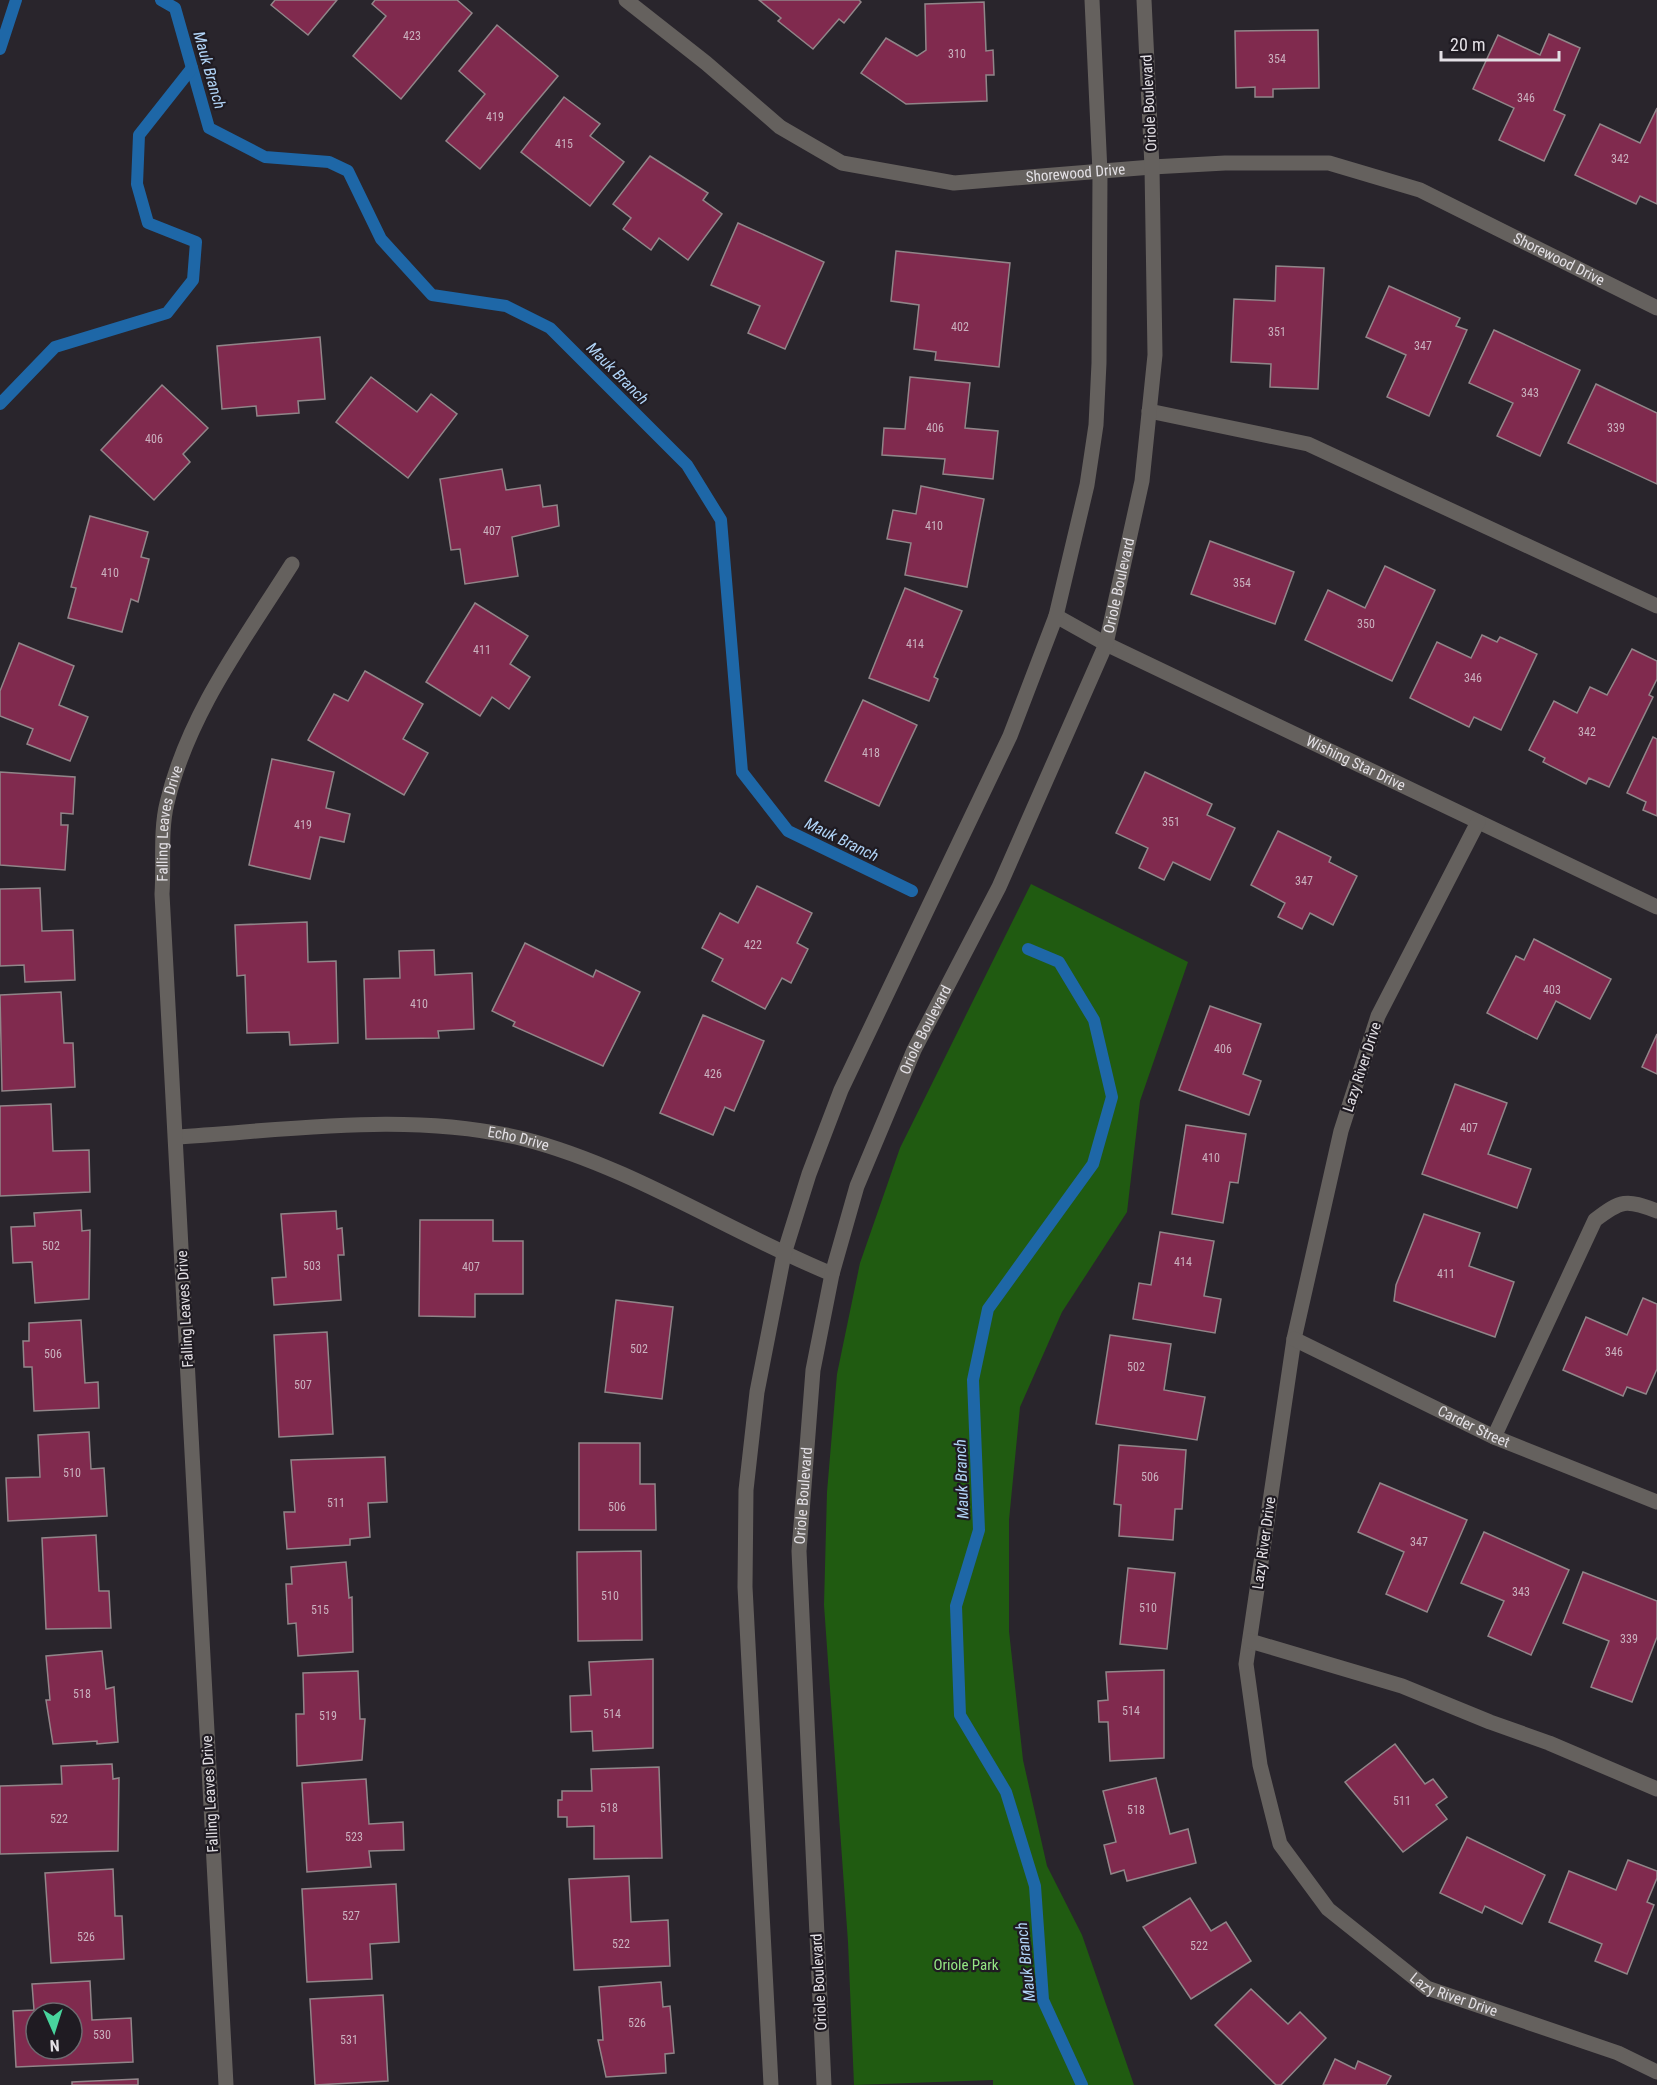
<svg xmlns="http://www.w3.org/2000/svg" width="1657" height="2085" font-family="'Roboto Condensed',sans-serif">
	<rect width="100%" height="100%" fill="#29252c"/>
	<path fill="#205b11" d="M1031,884l157,78 -48,139 -13,111 -65,100 -42,95 -11,113v111l14,129 24,106 35,69 52,150h-141v-5l-139,5 -6,-143 -24,-337 3,-113 10,-118 23,-111 40,-115z"/>
	<g fill="none" stroke-linecap="round" stroke-linejoin="round">
		<g stroke="#1e67a7" stroke-width="12">
			<path d="M161,0l14,8 34,120 56,29 64,5 19,9 33,68 51,56 74,11 44,22 137,137 34,55 21,252 46,59 124,60"/>
			<path d="M0,49l16,-49"/>
			<path d="M0,404l55,-57 112,-34 26,-33 3,-38 -48,-19 -11,-39 2,-49 53,-67"/>
			<path d="M1028,949l31,13 35,58 18,77 -19,67 -105,145 -15,71 6,150 -23,76 4,109 46,77 29,94 8,114 39,85"/>
		</g>
	</g>
	<g fill="#802a4e" stroke="#918589" stroke-width="1.5" fill-rule="evenodd">
		<path d="M275,0h62l-29,35 -37,-30z"/>
		<path d="M375,0h82l15,13 -71,86 -48,-43 33,-40 -14,-12z"/>
		<path d="M759,0h100l2,2 -17,21 -5,-4 -26,30 -35,-28 3,-3z"/>
		<path d="M984,2l2,49 7,-1 1,25h-8l1,26 -81,3 -45,-31 25,-35 31,18 9,-6 -1,-46z"/>
		<path d="M497,25l61,51 -78,93 -34,-28 39,-47 -26,-23z"/>
		<path d="M1318,30l1,58 -46,1v8h-18v-10l-19,1 -1,-57z"/>
		<path d="M1549,34l31,14 -26,62 11,5 -21,46 -45,-21 15,-32 -41,-19 25,-54 42,20z"/>
		<path d="M564,97l36,27 -10,12 34,26 -34,44 -69,-54z"/>
		<path d="M1657,108v96l-17,-8 -4,8 -61,-29 25,-51 40,19z"/>
		<path d="M650,156l58,37 -5,7 19,14 -34,46 -29,-22 -8,12 -28,-21 8,-11 -18,-14z"/>
		<path d="M738,223l86,39 -39,87 -37,-16 12,-27 -49,-21z"/>
		<path d="M896,251l114,12 -11,104 -64,-7 1,-8 -22,-3 5,-44 -28,-4z"/>
		<path d="M1276,266l48,2 -6,121 -48,-2 1,-23 -40,-2 3,-63 41,2z"/>
		<path d="M1389,286l71,32 -4,8 11,4 -38,86 -42,-19 19,-42 -40,-18z"/>
		<path d="M1494,330l86,40 -40,86 -43,-20 16,-33 -44,-20z"/>
		<path d="M320,337l5,62 -27,2 1,12 -42,3 -1,-10 -34,3 -5,-63z"/>
		<path d="M371,377l46,35 14,-18 26,20 -49,64 -72,-56z"/>
		<path d="M910,377l60,6 -5,45 33,3 -5,48 -50,-5 2,-15 -63,-4 2,-27 21,1z"/>
		<path d="M1596,384l61,29v71l-89,-41z"/>
		<path d="M162,385l46,43 -25,26 7,8 -36,38 -53,-50z"/>
		<path d="M502,469l4,21 34,-5 3,22 14,-2 2,21 -47,11 6,39 -53,8 -5,-35 -9,1 -11,-71z"/>
		<path d="M921,486l63,13 -17,88 -62,-12 6,-32 -24,-4 6,-29 23,4z"/>
		<path d="M90,516l58,16 -7,25 8,2 -11,43 -7,-3 -9,33 -54,-14 8,-30 -5,-1z"/>
		<path d="M1210,541l84,31 -19,52 -84,-30z"/>
		<path d="M1385,566l50,24 -43,91 -87,-41 23,-50 37,18z"/>
		<path d="M905,588l57,23 -28,66 4,2 -9,22 -60,-23z"/>
		<path d="M475,603l53,33 -18,28 20,13 -21,32 -17,-12 -12,19 -54,-34z"/>
		<path d="M1482,635l15,7 3,-5 37,17 -36,76 -27,-13 -5,10 -59,-29 27,-56 34,16z"/>
		<path d="M19,643l55,23 -15,39 29,12 -18,44 -43,-17 6,-15 -33,-13v-25z"/>
		<path d="M1632,649l25,12v18l-8,16 4,2 -44,90 -20,-9 -3,6 -43,-22 2,-4 -16,-8 25,-49 23,12 13,-26 17,8z"/>
		<path d="M365,671l58,33 -20,35 25,14 -24,42 -96,-55 26,-46 14,7z"/>
		<path d="M863,700l54,25 -38,81 -54,-25z"/>
		<path d="M1653,737l4,2v77l-14,-6 3,-8 -19,-9z"/>
		<path d="M272,759l62,13 -8,36 24,6 -6,28 -24,-5 -10,42 -61,-14z"/>
		<path d="M0,772l75,5 -2,37 -12,-1v12h7l-3,45 -65,-5z"/>
		<path d="M1145,772l67,32 -5,11 28,13 -25,52 -37,-18 -9,18 -25,-12 9,-20 -32,-15z"/>
		<path d="M1278,831l53,26 -2,5 28,14 -24,49 -23,-12 -8,16 -24,-12 7,-14 -34,-18z"/>
		<path d="M757,886l55,27 -15,30 11,6 -17,34 -9,-5 -17,31 -53,-28 11,-22 -21,-11 18,-35 18,10z"/>
		<path d="M40,888l2,43 31,-1 2,50 -50,2 -1,-17 -24,1v-77z"/>
		<path d="M307,922l1,40 28,-1 2,82 -48,2 -1,-13 -42,1 -2,-58 -8,1 -2,-51z"/>
		<path d="M1534,939l77,40 -21,40 -34,-18 -19,38 -50,-26 29,-57 8,4z"/>
		<path d="M525,943l68,34 3,-7 44,22 -37,74 -90,-40 2,-4 -23,-11z"/>
		<path d="M434,950l1,25 37,-2 2,56 -36,2 1,7 -73,1 -2,-60 36,-1 -1,-27z"/>
		<path d="M61,992l3,51h9l2,44 -73,4 -2,-96z"/>
		<path d="M1210,1006l51,18 -18,50 18,7 -12,34 -70,-25z"/>
		<path d="M703,1015l61,26 -30,70 -9,-4 -12,28 -53,-22z"/>
		<path d="M1657,1034v40l-15,-7z"/>
		<path d="M1455,1084l52,19 -19,51 43,15 -14,39 -95,-34z"/>
		<path d="M51,1104l2,47 36,-1 1,42 -90,4v-90z"/>
		<path d="M1186,1125l60,9 -8,49 -8,-1 -7,41 -51,-9z"/>
		<path d="M81,1210l1,21 8,-1 -1,69 -54,4 -3,-41 -19,1 -2,-36 24,-1 -1,-13z"/>
		<path d="M336,1211l1,18 5,-1 2,27h-6l3,45 -67,5 -2,-27 14,-1 -5,-63z"/>
		<path d="M1424,1214l56,19 -11,33 45,16 -19,55 -101,-36 2,-16z"/>
		<path d="M420,1220h73v21h30v53h-48v23l-56,-1z"/>
		<path d="M1160,1232l54,9 -10,55 17,3 -6,34 -82,-14 6,-36 12,2z"/>
		<path d="M1643,1298l14,6v65l-11,25 -19,-7 -4,9 -60,-26 23,-53 41,18z"/>
		<path d="M616,1300l57,7 -11,92 -57,-7z"/>
		<path d="M81,1320l4,63 13,-1 1,26 -65,3 -2,-44h-8l-1,-26h6v-18z"/>
		<path d="M327,1332l6,102 -54,3 -5,-102z"/>
		<path d="M1110,1335l61,9 -7,46 41,7 -8,43 -101,-16z"/>
		<path d="M89,1432l2,37 13,-1 3,48 -99,5 -2,-43 34,-1 -2,-42z"/>
		<path d="M579,1443h61v41h15l1,46h-77z"/>
		<path d="M1119,1445l67,5 -4,59h-7l-2,31 -54,-4 2,-31 -7,-1z"/>
		<path d="M385,1457l2,45 -19,1 2,34 -20,2v6l-63,4 -3,-37h11l-4,-52z"/>
		<path d="M1380,1483l87,37 -40,92 -41,-18 18,-42 -46,-20z"/>
		<path d="M1484,1532l85,38 -38,85 -43,-19 16,-35 -43,-18z"/>
		<path d="M96,1535l3,56h10l2,37 -65,1 -4,-91z"/>
		<path d="M641,1551l1,89 -64,1 -1,-89z"/>
		<path d="M346,1562l3,36 3,-1 1,55 -55,4 -2,-33 -8,1 -2,-40h6l-1,-17z"/>
		<path d="M1128,1568l47,5 -8,76 -47,-5z"/>
		<path d="M1583,1572l74,29v36l-25,65 -41,-15 18,-46 -46,-18z"/>
		<path d="M102,1651l4,38 8,-2 4,55 -21,2v-3l-44,3 -7,-44h4l-4,-44z"/>
		<path d="M653,1659v89l-60,3 -1,-20 -21,1 -1,-36 21,-1 -2,-33z"/>
		<path d="M1164,1670v88l-54,3 -2,-39h-9l-1,-21 10,-1 -2,-28z"/>
		<path d="M358,1671l2,48h5l-3,41 -65,6 -1,-52h8l-1,-41z"/>
		<path d="M1395,1744l30,40 8,-5 14,18 -11,8 11,14 -44,33 -58,-70z"/>
		<path d="M112,1764l1,15 6,-1 -1,73 -118,3v-68l62,-2 -1,-18z"/>
		<path d="M659,1767l3,91 -68,1v-33l-27,1v-10h-9v-17h4v-9h30l-1,-22z"/>
		<path d="M1156,1778l14,56 18,-5 8,34 -69,18 -3,-11 -13,4 -7,-29 12,-3 -13,-51z"/>
		<path d="M366,1779l3,45 34,-2 1,28 -35,1 2,16 -64,5 -5,-89z"/>
		<path d="M1467,1837l78,38 -23,49 -37,-18 -3,7 -42,-20z"/>
		<path d="M1628,1860l29,11v7l-10,24 7,3 -27,69 -32,-13 7,-17 -53,-22 20,-51 47,19z"/>
		<path d="M113,1869l2,47h7l2,43 -73,4 -6,-90z"/>
		<path d="M629,1876l2,46 37,-2 2,46 -96,4 -5,-91z"/>
		<path d="M396,1884l3,58 -29,2 2,35 -65,3 -5,-93z"/>
		<path d="M1190,1898l21,33 15,-9 25,39 -60,38 -48,-72z"/>
		<path d="M90,1981l2,39 39,-2 2,44 -117,5 -3,-56 21,-1 -2,-26zM36,2013h36v36h-36z"/>
		<path d="M661,1982l2,25 7,-1 4,47 -9,1 1,19 -60,4 -8,-37h5l-4,-53z"/>
		<path d="M1251,1989l37,35 12,-12 26,26 -45,47h-5l-61,-60z"/>
		<path d="M383,1995l5,86 -73,4 -5,-86z"/>
		<path d="M1335,2059l20,10 3,-8 33,15 -5,9h-63z"/>
		<path d="M138,2079v6h-66v-3z"/>
	</g>
	<g fill="none" stroke-linecap="round" stroke-linejoin="round">
		<g stroke="#65615e" stroke-width="15">
			<path d="M1149,411l159,33 349,162"/>
			<path d="M1494,1437l101,-217c26,-20 31,-21 62,-9"/>
		</g>
		<g stroke="#65615e" stroke-width="15">
			<path id="s1" d="M626,0l80,63 74,64 62,36 112,20 198,-16 73,-4h104l91,27 237,118"/>
			<path id="s2" d="M1056,616l50,28 551,263"/>
			<path id="s3" d="M1478,822l-100,194 -37,115 -47,208 -48,325 14,101 20,79 48,65 99,79 191,65 39,19"/>
			<path id="s4" d="M176,1137c114,-7 236,-26 348,2 108,28 205,93 308,135"/>
			<path id="s5" d="M1294,1339l200,98 163,65"/>
			<path d="M1250,1641l152,45 88,36 59,21 108,46"/>
			<path id="s6" d="M226,2085l-64,-1191c2,-29 -2,-63 5,-91 21,-89 77,-163 125,-239"/>
		</g>
		<g stroke="#65615e" stroke-width="15">
			<path d="M771,2085l-26,-498 1,-97 11,-98 27,-138 25,-80 32,-84 169,-354 46,-120 31,-131 9,-60 3,-62 1,-191 -8,-172"/>
			<path id="s7" d="M824,2085l-25,-534 14,-181 19,-96 25,-88 57,-136 85,-163 107,-243 36,-163 13,-126 -3,-188 -8,-167"/>
		</g>
	</g>
	<g text-anchor="middle" stroke-width="4.5" stroke-linejoin="round" paint-order="stroke">
		<g font-size="12" fill="#cab2bf">
			<text x="412" y="40">423</text>
			<text x="957" y="58">310</text>
			<text x="1277" y="63">354</text>
			<text x="1526" y="102">346</text>
			<text x="495" y="121">419</text>
			<text x="564" y="148">415</text>
			<text x="1620" y="163">342</text>
			<text x="960" y="331">402</text>
			<text x="1277" y="336">351</text>
			<text x="1423" y="350">347</text>
			<text x="1530" y="397">343</text>
			<text x="935" y="432">406</text>
			<text x="1616" y="432">339</text>
			<text x="154" y="443">406</text>
			<text x="934" y="530">410</text>
			<text x="492" y="535">407</text>
			<text x="110" y="577">410</text>
			<text x="1242" y="587">354</text>
			<text x="1366" y="628">350</text>
			<text x="915" y="648">414</text>
			<text x="482" y="654">411</text>
			<text x="1473" y="682">346</text>
			<text x="1587" y="736">342</text>
			<text x="871" y="757">418</text>
			<text x="1171" y="826">351</text>
			<text x="303" y="829">419</text>
			<text x="1304" y="885">347</text>
			<text x="753" y="949">422</text>
			<text x="1552" y="994">403</text>
			<text x="419" y="1008">410</text>
			<text x="1223" y="1053">406</text>
			<text x="713" y="1078">426</text>
			<text x="1469" y="1132">407</text>
			<text x="1211" y="1162">410</text>
			<text x="51" y="1250">502</text>
			<text x="1183" y="1266">414</text>
			<text x="312" y="1270">503</text>
			<text x="471" y="1271">407</text>
			<text x="1446" y="1278">411</text>
			<text x="639" y="1353">502</text>
			<text x="1614" y="1356">346</text>
			<text x="53" y="1358">506</text>
			<text x="1136" y="1371">502</text>
			<text x="303" y="1389">507</text>
			<text x="72" y="1477">510</text>
			<text x="1150" y="1481">506</text>
			<text x="336" y="1507">511</text>
			<text x="617" y="1511">506</text>
			<text x="1419" y="1546">347</text>
			<text x="1521" y="1596">343</text>
			<text x="610" y="1600">510</text>
			<text x="1148" y="1612">510</text>
			<text x="320" y="1614">515</text>
			<text x="1629" y="1643">339</text>
			<text x="82" y="1698">518</text>
			<text x="1131" y="1715">514</text>
			<text x="612" y="1718">514</text>
			<text x="328" y="1720">519</text>
			<text x="1402" y="1805">511</text>
			<text x="609" y="1812">518</text>
			<text x="1136" y="1814">518</text>
			<text x="59" y="1823">522</text>
			<text x="354" y="1841">523</text>
			<text x="351" y="1920">527</text>
			<text x="86" y="1941">526</text>
			<text x="621" y="1948">522</text>
			<text x="1199" y="1950">522</text>
			<text x="637" y="2027">526</text>
			<text x="102" y="2039">530</text>
			<text x="349" y="2044">531</text>
		</g>
		<g font-size="15" fill="#e3e0e5" stroke="#1f1b22">
			<text transform="translate(1149 103) rotate(-93)" y="5">Oriole Boulevard</text>
			<text dy="5" stroke="none"><textPath href="#s1" startOffset="507">Shorewood Drive</textPath></text>
			<text dy="5" stroke="none"><textPath href="#s1" startOffset="1011">Shorewood Drive</textPath></text>
			<text dy="5" stroke="none"><textPath href="#s7" startOffset="1562">Oriole Boulevard</textPath></text>
			<text dy="5" stroke="none"><textPath href="#s2" startOffset="334">Wishing Star Drive</textPath></text>
			<text dy="5" stroke="none"><textPath href="#s6" startOffset="1264">Falling Leaves Drive</textPath></text>
			<text dy="5" stroke="none"><textPath href="#s7" startOffset="1076">Oriole Boulevard</textPath></text>
			<text transform="translate(1362 1067) rotate(-72)" y="5">Lazy River Drive</text>
			<text dy="5" stroke="none"><textPath href="#s4" startOffset="344">Echo Drive</textPath></text>
			<text transform="translate(185 1309) rotate(-93)" y="5">Falling Leaves Drive</text>
			<text dy="5" stroke="none"><textPath href="#s5" startOffset="200">Carder Street</textPath></text>
			<text dy="5" stroke="none"><textPath href="#s7" startOffset="590">Oriole Boulevard</textPath></text>
			<text transform="translate(1264 1543) rotate(-82)" y="5">Lazy River Drive</text>
			<text transform="translate(210 1794) rotate(-93)" y="5">Falling Leaves Drive</text>
			<text transform="translate(819 1982) rotate(-93)" y="5">Oriole Boulevard</text>
			<text dy="5" stroke="none"><textPath href="#s3" startOffset="1299">Lazy River Drive</textPath></text>
		</g>
		<g font-size="15" fill="#95e784" stroke="#1f1b22">
			<text x="966" y="1970">Oriole Park</text>
		</g>
		<g font-size="16" font-style="italic" fill="#b1d4f7" stroke="#1f1b22">
			<text transform="translate(210 70) rotate(74)" y="6">Mauk Branch</text>
			<text transform="translate(618 373) rotate(45)" y="6">Mauk Branch</text>
			<text transform="translate(842 839) rotate(26)" y="6">Mauk Branch</text>
			<text transform="translate(961 1479) rotate(-92)" y="6">Mauk Branch</text>
			<text transform="translate(1025 1962) rotate(-96)" y="6">Mauk Branch</text>
		</g>
	</g>
	<g transform="translate(54 2031) rotate(177)"><circle r="28" fill="#1f1b22" stroke="#6d6a70" stroke-width="1.5"/>
	<path d="M0-4.5L10 22L0 15L-10 22Z" fill="#48d49d"/>
	<text y="-9" font-size="16" font-weight="bold" text-anchor="middle" fill="#e3e0e5">N</text>
	</g>
	<path d="M1441 51v9h118v-9" fill="none" stroke="#e3e0e5" stroke-width="3"/>
	<text x="1450" y="51" font-size="18" fill="#e3e0e5" stroke="#1f1b22" stroke-width="4.5" paint-order="stroke">20 m</text>
</svg>
